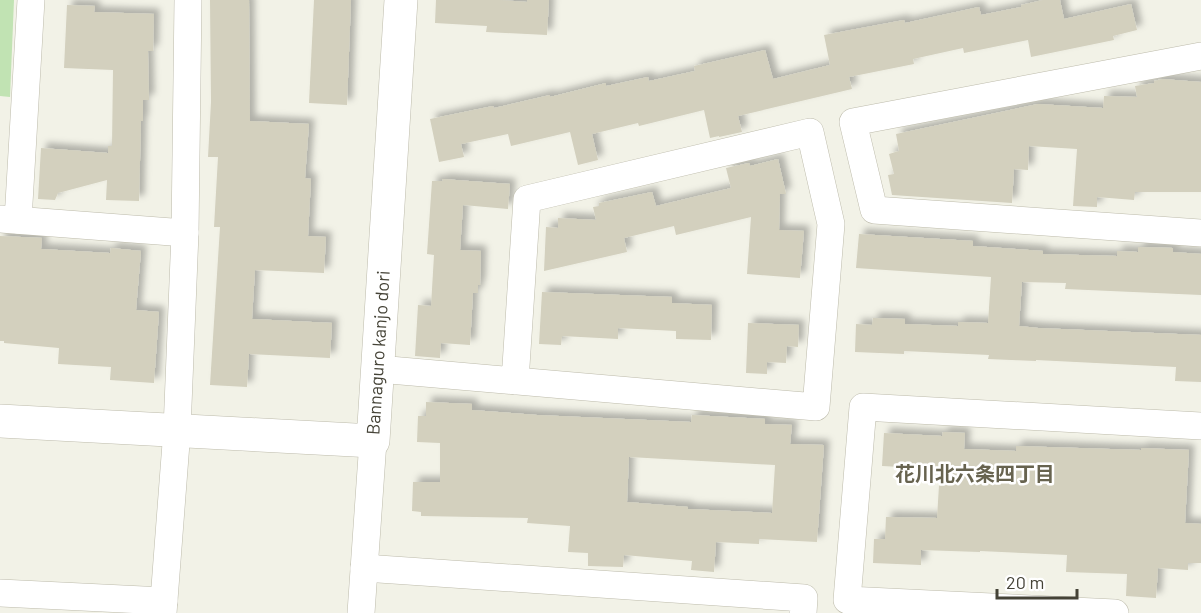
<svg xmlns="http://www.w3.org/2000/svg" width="1201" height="613" font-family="Barlow,'Noto Sans JP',sans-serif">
	<defs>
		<filter id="shadow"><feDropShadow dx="5.5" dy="-5.5" stdDeviation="3" flood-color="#0004"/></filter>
	</defs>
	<rect width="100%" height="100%" fill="#f2f2e7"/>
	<path fill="#c1e3b3" d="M0,0h14l-4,97 -10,-1z"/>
	<g fill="#d3d0be" fill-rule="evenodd" filter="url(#shadow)">
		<path d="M210,0h39l1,121 59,3 -4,54 6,1 -3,57 18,1 -2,36 -69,-3 -3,49 80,4 -2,35 -81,-4 -2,33 -37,-2 10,-158h-6l4,-70h-10l3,-55z"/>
		<path d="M314,0h37l-4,105 -38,-2z"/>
		<path d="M436,0h64l27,2v-2h22l-2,35 -61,-3 1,-6 -52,-3z"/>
		<path d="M1043,0h17l4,19 67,-15 6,26 -24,6 1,4 -83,17 -3,-17 -64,13 -1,-5 -50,11 1,5 -65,13 3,12 -114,27 4,16 -23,5v-1l-9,2 -6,-28 -65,16 -1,-3 -46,11 6,26 -20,5 -8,-33 -59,14 -3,-12 -47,10 3,13 -25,5 -9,-43 63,-13 1,2 56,-13v2l56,-14v3l42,-9 1,4 46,-10 -1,-5 71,-16 8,29 57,-14 -6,-30 80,-15 1,3 74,-16 2,8 40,-8v-2z"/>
		<path d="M67,5l28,1 -1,6 60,2 -1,37h-5l1,49h-6v21h-2l-2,80 -33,-1 1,-20 -49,13 -3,7 -17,-1 3,-51 67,5v-7h4l1,-76 -49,-2z"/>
		<path d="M1162,79l39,3v110h-66l-1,8 -37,-3v10l-24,-1 4,-57 -48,-3 -1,24 -14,-1 -2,34 -120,-8 -4,-20 6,-1 -5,-20 10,-3 -3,-17 142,-30 65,4 1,-12 33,1 -2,-11 19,-3v-2z"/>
		<path d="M778,159l8,35h-6l-1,36 25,1 -4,47 -53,-4 4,-57 -75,18 -2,-9 -50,12 3,14 -83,19 2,-44 12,1v-10l38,2 -3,-13 6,-1v-3l53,-11 4,14 75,-18 -5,-20 23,-5 1,3z"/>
		<path d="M442,179l68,5 -2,25 -45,-4 -3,45 21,1 -1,34h-2v8h-5l-3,52 -29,-2 -1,15 -25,-2 3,-51 13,1 3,-51 -7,-1 5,-73h11z"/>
		<path d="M859,234l114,7v5l70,5v3l74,2v-5l21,1v-5l35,1v4l28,2v41l-136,-6 1,-6 -44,-1 -3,44 19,2 163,7v47l-26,-1 1,-14 -140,-7v1l-48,-2 1,-4 -85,-4v3l-49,-2 1,-28 16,1 1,-7 32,1v5l53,2v-4l30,1 3,-46 -135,-9z"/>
		<path d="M0,236l42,2 -1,11 69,4 1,-5 30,3 -5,59 23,2 -5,71 -44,-3 1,-13 -53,-3 1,-16 -55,-5v-2h-4z"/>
		<path d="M542,292l130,5v6l40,2 -1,35 -35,-1v-8l-58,-3v11l-56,-3 -1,9 -22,-1z"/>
		<path d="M748,323l51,2 -1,22 -11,-1 -1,17 -19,-1v12l-21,-1z"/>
		<path d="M426,402l46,2v6l65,5 154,7 1,-7 73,4v5l27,1 -2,19 34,1 -7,97 -58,-3v5l-43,-2 -2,30 -23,-2 1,-9 -68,-6 -1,12 -35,-1v-13l-20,-1 2,-26 -43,-3 1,-5 -107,-2v-4l-9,-1 1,-29h27v-39l-23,-1 1,-26h8zM629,457l146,8 -3,48 -84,-4v-2l-61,-5z"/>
		<path d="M943,432l22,1 -1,16 52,2v-5l125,4v-2l48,2 -4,73 16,1v39h-13v7l-30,-2 -2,30 -30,-2 1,-22 -61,-2 1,-17 -87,-4v1l-59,-2v15l-48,-2 1,-24h11l1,-22 51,1 3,-49 -58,-3 2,-33 58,3z"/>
	</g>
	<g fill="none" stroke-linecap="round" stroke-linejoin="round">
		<g stroke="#bdbbab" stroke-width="28">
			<g id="minor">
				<path d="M1201,56l-348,66 21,88 327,23"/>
				<path d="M1,219l184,14"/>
				<path d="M18,220l13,-220"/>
				<path d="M378,369l438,38 15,-183 -21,-92 -283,67 -12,182"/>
				<path d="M364,568l440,30 -1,15"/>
				<path d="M0,593l164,8"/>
				<path d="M163,613l14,-183 8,-197 3,-233"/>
				<path d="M361,613l12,-172"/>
				<path d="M1115,613l-268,-13 16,-193 338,19"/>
			</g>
		</g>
		<g stroke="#bdbbab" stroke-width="34">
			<g id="tertiary">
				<path id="s1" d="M0,421l373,20 28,-441"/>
			</g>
		</g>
		<use href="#minor" stroke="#fff" stroke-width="27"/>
		<use href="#tertiary" stroke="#fff" stroke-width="33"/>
	</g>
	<g text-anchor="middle" stroke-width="5" stroke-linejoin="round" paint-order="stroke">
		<g font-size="18" fill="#454337" stroke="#fff">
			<text dy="6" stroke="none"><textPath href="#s1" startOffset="462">Bannaguro kanjo dori</textPath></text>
		</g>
		<g font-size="20" font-weight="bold" fill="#67634f" stroke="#fff">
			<text x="975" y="481">花川北六条四丁目</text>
		</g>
	</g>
	<path d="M997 589v9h80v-9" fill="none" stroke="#454337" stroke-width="3"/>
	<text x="1006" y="589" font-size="18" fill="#454337" stroke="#ffffff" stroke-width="4.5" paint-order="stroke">20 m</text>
</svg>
